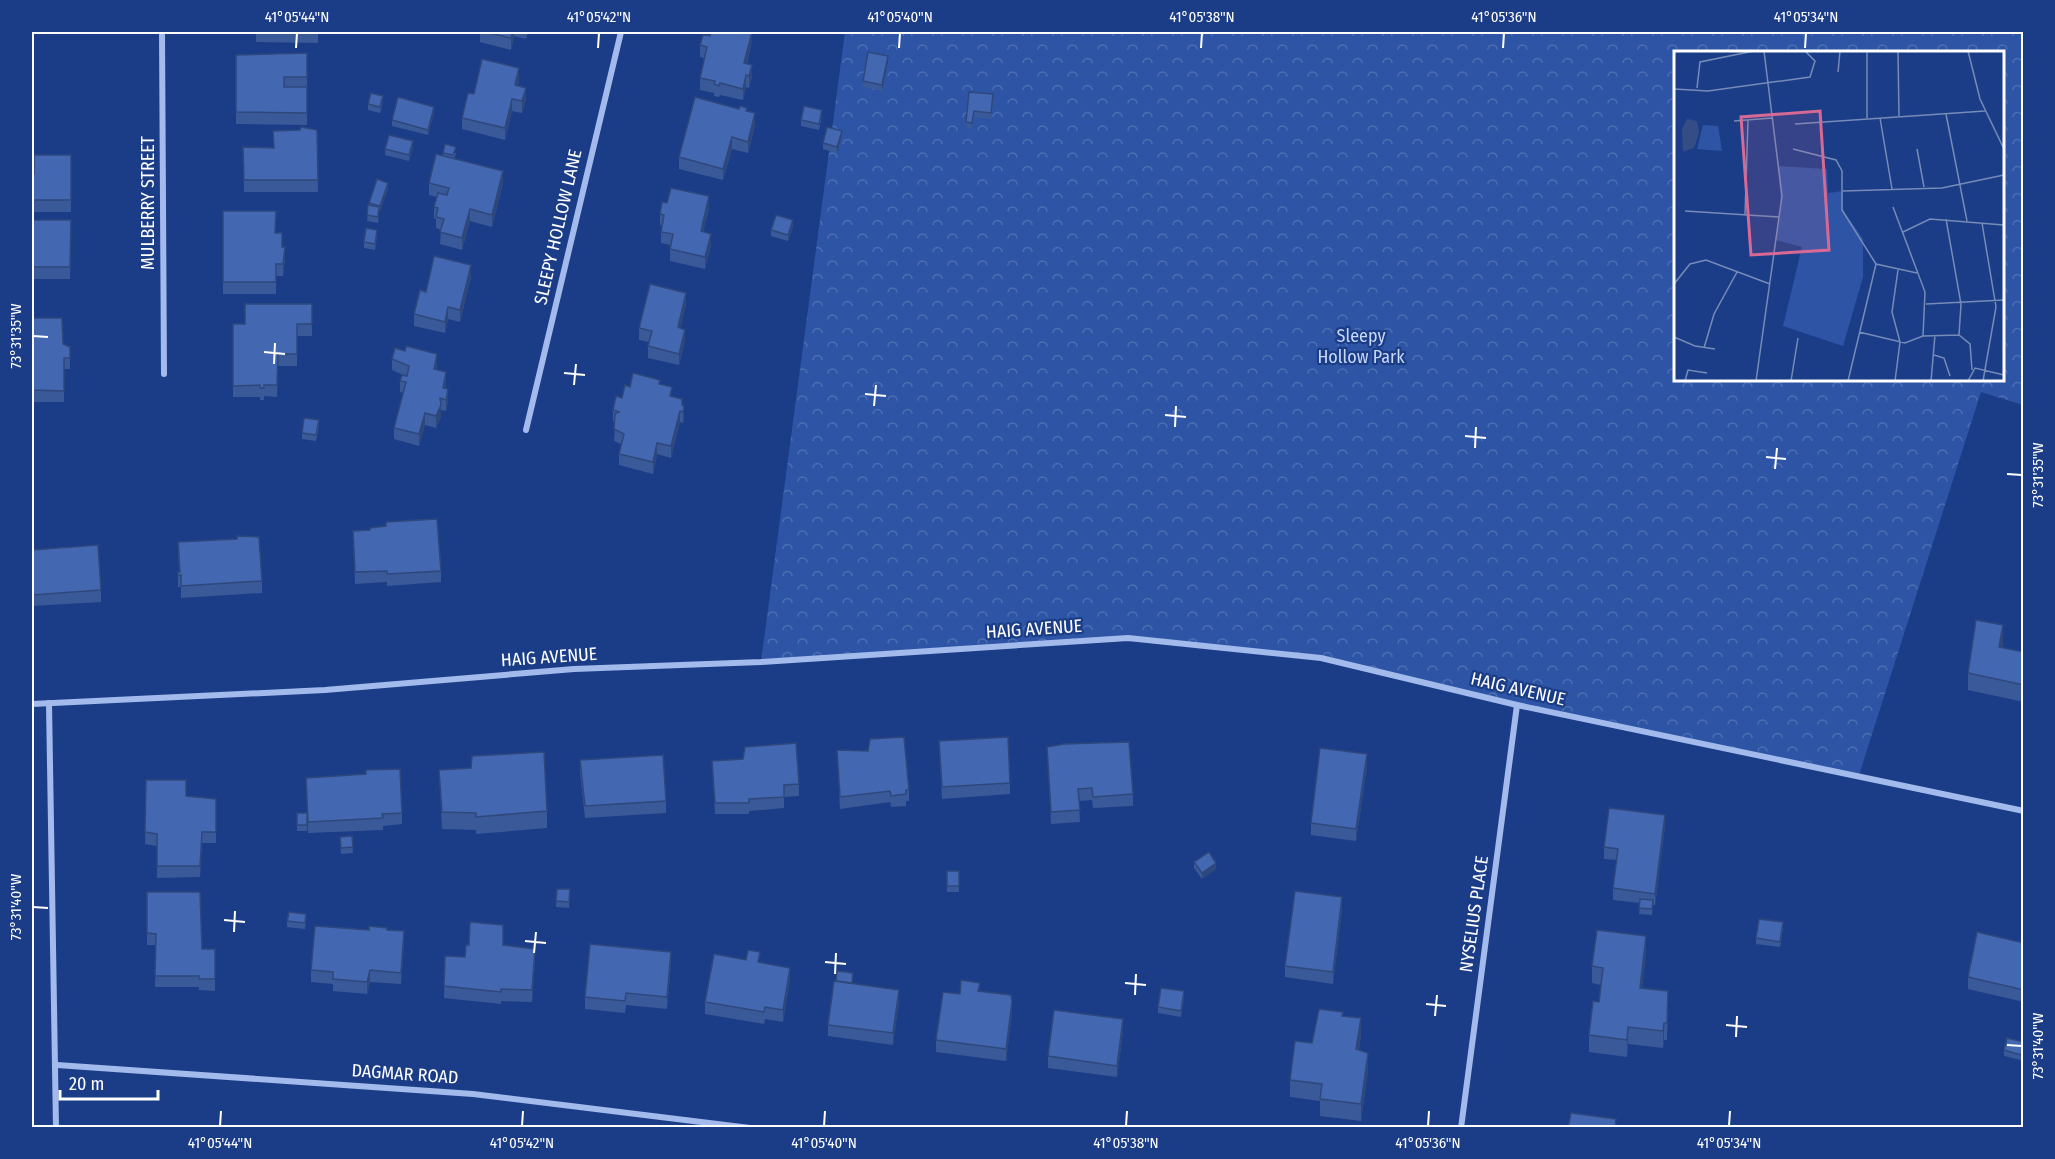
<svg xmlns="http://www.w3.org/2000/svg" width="2055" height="1159" font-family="'Fira Sans Condensed',sans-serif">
	<defs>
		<pattern id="park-crowns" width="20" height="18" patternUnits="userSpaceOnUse" patternTransform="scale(1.5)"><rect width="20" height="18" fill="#2e55a5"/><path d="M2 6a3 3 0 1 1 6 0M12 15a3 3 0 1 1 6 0" fill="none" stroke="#4d6eb2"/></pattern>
	</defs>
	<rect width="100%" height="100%" fill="#1b3d87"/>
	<path fill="url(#park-crowns)" fill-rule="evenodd" d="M845,32h1178v373l-42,-13 -123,386 -341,-73 -196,-47 -193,-20 -367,24zM1676,52h326v328h-326z"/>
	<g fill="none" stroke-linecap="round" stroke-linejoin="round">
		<g stroke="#a3bbec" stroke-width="6">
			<path d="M162,32l2,342"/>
			<path d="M526,430l95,-398"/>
			<path d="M49,703l7,425"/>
			<path d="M32,704l293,-14 249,-21 187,-7 367,-24 193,20 196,47 507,106"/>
			<path d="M57,1065l416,29 277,34"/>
			<path d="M1461,1128l56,-423"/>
		</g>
	</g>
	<g fill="#3a5998">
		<path d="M256,32h62v11l-62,-1z"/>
		<path d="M480,32h48l-2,7 -12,-3 -3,14 -31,-8z"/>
		<path d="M752,32v8l-5,24 5,13 -3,11 -3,-1 -3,13 -23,-5 -1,2 -5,-1v-3l-14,-3v-12l4,-20 -4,-1v-12l10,-9z"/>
		<path d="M307,53v72l-71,-1v-69z"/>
		<path d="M888,62l-6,29 -19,-4v-6z"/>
		<path d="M519,80l-1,6 8,14 -4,13 -10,-2 -7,29 -43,-11v-11l12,-24z"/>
		<path d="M969,92l24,8 -2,19 -17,-2 -2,12 -6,-1z"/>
		<path d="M383,101l-3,12 -12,-3v-6z"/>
		<path d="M747,111l8,14 -7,28 -16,-4 -9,31 -44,-11v-12z"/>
		<path d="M434,112l-6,23 -36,-9v-6z"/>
		<path d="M822,116l-3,14 -18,-4v-6z"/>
		<path d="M300,130h17l1,62h-74l-1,-45 30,1z"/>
		<path d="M842,136l-5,17 -14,-4v-6z"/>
		<path d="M413,147l-4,14 -24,-6v-6z"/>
		<path d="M443,153h13l-2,6 49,24 -11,44 -22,-6 -8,29 -22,-6 1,-14 -5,-2v-9l-2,-1v-11l3,-10 -8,-2v-12l14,-27z"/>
		<path d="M71,155v57h-39v-38h2z"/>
		<path d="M388,189l-9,23 -1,11 -11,-2 2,-18z"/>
		<path d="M667,203l42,5 -6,24 8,13 -6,24 -35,-8v-16l-9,-2v-11l1,-6 -2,-1v-11z"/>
		<path d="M223,211l53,22 6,14 3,12 -2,17h-7v18h-53z"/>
		<path d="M32,220h39l-1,59h-38z"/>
		<path d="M793,226l-5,15 -17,-5v-6z"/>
		<path d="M377,236l-2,14 -11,-2v-6z"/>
		<path d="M471,277l-11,45 -12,-3 -3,14 -31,-7v-12l12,-22z"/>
		<path d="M312,304v32h-15v30h-19l-1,31 -13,-1v4h-4v-3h-27v-73h12z"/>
		<path d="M686,305l-6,23 5,13 -6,24 -31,-7v-12l1,-4 -10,-2v-12z"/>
		<path d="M32,318l31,26 7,3v22h-6v33h-32z"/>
		<path d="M392,359l45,7 -1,3 10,15 -1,5 3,12 -2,10 -5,-1v7l-5,11 -11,-3 -6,21 -25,-7v-11l9,-35 -3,-1v-11l3,-6 -11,-5z"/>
		<path d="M660,384l12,12 10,9 2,12 -1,6 -3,-1 -9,36 -14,-4 -4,20 -34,-9v-11l2,-10 -7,-3 1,-19h-2v-12l17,-23z"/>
		<path d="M319,426l-3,15 -14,-2v-6z"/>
		<path d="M353,531l88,40v11l-54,4v-4l-32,2z"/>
		<path d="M178,542l84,39v12l-81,5v-11h-3v-15h1z"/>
		<path d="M32,550l69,40v12l-69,4z"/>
		<path d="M2003,642l-1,6 22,4v50l-56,-12v-17z"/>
		<path d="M939,741l71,42v11l-68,5z"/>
		<path d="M1047,747l86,47v12l-40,2 -1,-8 -13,1 1,21 -29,2z"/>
		<path d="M837,750l72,40v11h-3v5l-15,1 -1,-5 -50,7z"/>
		<path d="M580,760l86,41v12l-81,5 -5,-46z"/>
		<path d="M712,761l87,23v12l-15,1v11l-35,3v3h-34z"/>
		<path d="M1367,766l-11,75 -45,-6v-12z"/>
		<path d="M471,768l76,43v17l-71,6v-4l-34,-1 -3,-59z"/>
		<path d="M306,778l96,35v11l-19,2v4l-75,3z"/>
		<path d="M146,780l40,16 30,3v44h-14l-2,34 -43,1v-32l-12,-2z"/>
		<rect x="297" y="813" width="10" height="18"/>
		<path d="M1665,827l-10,78h-2l-1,10 -13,-1 1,-11 -27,-3v-12l4,-28 -13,-1v-12z"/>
		<path d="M352,836l1,17 -12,1 -1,-17z"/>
		<path d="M1194,862l22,7 -14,10 -8,-11z"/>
		<rect x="947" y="871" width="12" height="21"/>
		<path d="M557,889h13l-1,19 -13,-1z"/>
		<path d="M147,892l55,57h13v42l-16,-1v-3h-44l1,-42h-9z"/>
		<path d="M1342,909l-9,75 -48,-7v-11z"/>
		<path d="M306,920l-1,9 -18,-2v-6z"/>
		<path d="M1783,928l-3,19 -24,-3v-6z"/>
		<path d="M369,930h18l17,13 -3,41 -31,-2 -3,12 -34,-3v-7l-22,-2v-12z"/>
		<path d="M2024,943v59l-56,-13v-12z"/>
		<path d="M469,945h34l32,16 -3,41 -31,-1v3l-57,-6 1,-42 20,1z"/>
		<path d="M1646,953l-4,35 26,20 -1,32h-3l-1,8 -35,-4 -1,13 -38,-5v-17l10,-33 2,-17 -9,-2v-17z"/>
		<path d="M671,963l-4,46 -41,-4 -1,8 -40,-4v-12z"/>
		<path d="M760,963l30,16 -7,43 -18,-3 -1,5 -59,-10v-12z"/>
		<path d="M852,984l47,17 -6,44 -65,-9v-11z"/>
		<path d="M980,991l32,22 -6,48 -70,-9v-12l24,-46z"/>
		<path d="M1184,997l-3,20 -23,-4v-6z"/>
		<path d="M1343,1016l18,19 -2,15 9,20 -7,51 -41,-5v-15l-30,-4v-17l22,-37z"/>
		<path d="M1123,1031l-6,46 -69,-9v-12z"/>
		<path d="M2024,1042l-3,18 -17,-4v-6z"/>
	</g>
	<g fill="#2f487c">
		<path d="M512,32h2v4l-3,14v-12z"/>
		<path d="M752,32v8l-8,35v-12z"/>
		<path d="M888,56v6l-6,29v-6z"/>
		<path d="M752,65v12l-3,11v-12z"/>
		<path d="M519,68v12l-4,17v-12z"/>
		<path d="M746,75v12l-3,13v-11z"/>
		<path d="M526,88v12l-4,13v-12z"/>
		<path d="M512,99v12l-7,29v-12z"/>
		<path d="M434,107v5l-6,23v-5z"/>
		<path d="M755,113v12l-7,28v-11z"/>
		<path d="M842,131v5l-5,17v-6z"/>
		<path d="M732,137v12l-9,31v-11z"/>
		<path d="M413,141v6l-4,14v-6z"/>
		<path d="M503,171v12l-11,44v-12z"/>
		<path d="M388,183v6l-8,23v-6z"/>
		<path d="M709,196v12l-8,35v-12z"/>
		<path d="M470,209v12l-8,29v-12z"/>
		<path d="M793,220v6l-5,15v-6z"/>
		<path d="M711,234v11l-6,24v-12z"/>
		<path d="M285,247v12l-2,17v-12z"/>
		<path d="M471,265v12l-11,45v-12z"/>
		<path d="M686,293v12l-8,34v-12z"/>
		<path d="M448,307v12l-3,14v-11z"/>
		<path d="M685,330v11l-6,24v-11z"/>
		<path d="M437,354v12l-3,14v-11z"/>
		<path d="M446,372v12l-3,16v-12z"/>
		<path d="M448,389v12l-2,10v-11z"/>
		<path d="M441,405v12l-5,11v-12z"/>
		<path d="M684,406v11l-1,6v-11z"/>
		<path d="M680,411v11l-9,36v-12z"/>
		<path d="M425,413v12l-6,21v-12z"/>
		<path d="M657,443v11l-4,20v-12z"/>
		<path d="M2003,625v17l-4,22v-17z"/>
		<path d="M1367,754v12l-11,75v-12z"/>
		<path d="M1665,815v12l-10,78v-11z"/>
		<path d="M202,832v11l-2,34v-11z"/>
		<path d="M1216,863v6l-14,10v-6z"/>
		<path d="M1342,897v12l-9,75v-12z"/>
		<path d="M404,931v12l-3,41v-11z"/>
		<path d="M1646,936v17l-6,52v-17z"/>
		<path d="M535,949v12l-3,41v-12z"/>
		<path d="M671,952v11l-4,46v-12z"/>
		<path d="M790,968v11l-7,43v-12z"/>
		<path d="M370,970v12l-3,12v-12z"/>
		<path d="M899,990v11l-6,44v-12z"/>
		<path d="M1012,1002v11l-6,48v-12z"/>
		<path d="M1361,1018v17l-5,31v-17z"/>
		<path d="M1123,1019v12l-6,46v-11z"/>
		<path d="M1664,1023v17l-1,8v-17z"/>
		<path d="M1628,1027v17l-1,13v-17z"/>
		<path d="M2024,1045v6l-3,9v-5z"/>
		<path d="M1368,1053v17l-7,51v-17z"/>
	</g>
	<g fill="#4367b1" stroke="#2f487c" stroke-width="1.5">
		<path d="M485,32h27l-1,6z"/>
		<path d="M711,32h41l-8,31 8,2 -3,11 -3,-1 -3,14 -23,-6 -1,3 -5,-2 1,-3 -15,-3 7,-31 -7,-2 3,-10 7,1z"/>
		<path d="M868,52l20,4 -6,29 -19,-4z"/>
		<path d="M307,53v24h-23v10h23v26l-71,-1v-57z"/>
		<path d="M482,59l37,9 -4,17 11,3 -4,13 -10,-2 -7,29 -43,-10 6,-25 6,1z"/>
		<path d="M969,92l24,2 -2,19 -17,-2 -2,12 -6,-1z"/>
		<path d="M371,93l12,3 -3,11 -12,-3z"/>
		<path d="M398,97l36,10 -6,23 -36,-10z"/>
		<path d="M695,97l44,12 1,-3 7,2 -1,3 9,2 -7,29 -16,-5 -9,32 -44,-12z"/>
		<path d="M804,106l18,4 -3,14 -18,-4z"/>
		<path d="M301,127l16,3 1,50h-74l-1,-33 31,1 -1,-17 27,-1z"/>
		<path d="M827,127l15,4 -5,16 -14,-4z"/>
		<path d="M389,135l24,6 -4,14 -24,-6z"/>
		<path d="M445,144l11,3 -3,8 -10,-2z"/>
		<path d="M436,154l67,17 -11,44 -22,-6 -8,29 -22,-6 4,-13 -8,-2 2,-9 -4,-1 4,-14 9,2 2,-7 -20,-5z"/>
		<path d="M34,155h37v45h-39v-26h2z"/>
		<path d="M377,179l11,4 -8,23 -11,-3z"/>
		<path d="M671,188l38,8 -8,35 10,3 -6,23 -35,-8 3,-15 -12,-2 3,-17 -4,-1 2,-12 5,1z"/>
		<path d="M368,205l11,2 -1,10 -11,-2z"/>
		<path d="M223,211h53l-1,22h7v14h3l-2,17h-7v18h-53z"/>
		<path d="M776,215l17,5 -5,15 -17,-5z"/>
		<path d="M32,220h39l-1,47h-38z"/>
		<path d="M366,228l11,2 -2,14 -11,-2z"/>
		<path d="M434,256l37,9 -11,45 -12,-3 -3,15 -31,-8 6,-24 6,2z"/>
		<path d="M650,284l36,9 -8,34 7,3 -6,24 -31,-8 4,-15 -13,-3z"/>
		<path d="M245,304h67v20h-15v30h-19l-1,31h-13v3h-4v-3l-27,1v-62h12z"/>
		<path d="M32,318h30l1,26 7,3v11h-6v33l-32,-1z"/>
		<path d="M406,346l31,8 -3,15 12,3 -3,16 5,1 -2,11 -6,-2 1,7 -5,11 -11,-3 -6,21 -25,-6 12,-46 -6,-1 2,-6 5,1 2,-10 -17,-7 3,-11 10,3z"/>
		<path d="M633,373l27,7 -1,4 13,3 -2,9 12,3v6l2,1 -1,6 -3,-1 -9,35 -14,-3 -4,19 -34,-8 5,-20 -10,-5 1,-15 4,-2 -6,-2 3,-14 6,2 3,-13 5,2z"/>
		<path d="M304,418l15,2 -3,15 -14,-2z"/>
		<path d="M437,519l4,52 -54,3v-3l-32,1 -2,-41 17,-1v-2l16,-2v-4z"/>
		<path d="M237,536l22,1 3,44 -81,5v-11l-3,1v-4h2l-2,-30 59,-3z"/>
		<path d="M98,545l3,45 -69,5v-45z"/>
		<path d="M1976,620l27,5 -4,22 25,5v33l-56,-12z"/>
		<path d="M904,737l5,53h-3v4l-15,2 -1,-5 -50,6 -3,-47 31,1 2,-12z"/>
		<path d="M1008,737l2,46 -68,4 -3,-46z"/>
		<path d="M1129,742l4,52 -40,3 -1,-9 -14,1 2,21 -29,2 -4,-65 17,-3z"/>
		<path d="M796,743l3,41 -15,1v12l-35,2v4h-34l-3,-42 31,-2 2,-12z"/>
		<path d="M1320,748l47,6 -11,75 -45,-6z"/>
		<path d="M544,752l3,59 -71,6v-4l-34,-1 -3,-42 32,-2 1,-12z"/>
		<path d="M663,755l3,46 -81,5 -5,-46z"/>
		<path d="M400,769l2,44 -20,1 1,4 -75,4 -2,-44 60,-4v-4z"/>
		<path d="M146,780h40v16l30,3v33h-14l-2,34h-43v-32l-12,-2z"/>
		<path d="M1609,808l56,7 -10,79 -42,-6 5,-39 -14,-2z"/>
		<rect x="297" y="813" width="10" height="12"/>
		<path d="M352,836l1,11 -12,1 -1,-11z"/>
		<path d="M1209,852l7,11 -14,10 -8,-11z"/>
		<rect x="947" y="871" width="12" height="15"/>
		<path d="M557,889h13l-1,13 -13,-1z"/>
		<path d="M1295,891l47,6 -9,75 -48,-6z"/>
		<path d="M147,892h53l2,57h13v30h-16v-3h-44l1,-42 -9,-1z"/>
		<path d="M1640,899l13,1 -1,9 -13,-1z"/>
		<path d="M289,912l17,2 -1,9 -18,-2z"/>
		<path d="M1759,919l24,3 -3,20 -24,-4z"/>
		<path d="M470,922l33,3v20l32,4 -3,41 -31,-1v3l-57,-6 1,-30 20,1 1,-12h3z"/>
		<path d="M315,926l54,4v-4l18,2v2l17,1 -3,42 -31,-3 -3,12 -34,-3v-7l-22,-2z"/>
		<path d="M1597,930l49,6 -6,52 28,3 -1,32h-3l-1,8 -35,-4 -1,13 -38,-5 4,-34 6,1 4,-34 -11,-2z"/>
		<path d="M1977,932l47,11v47l-56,-13z"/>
		<path d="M590,944l81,8 -4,45 -41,-4 -1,8 -40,-4z"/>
		<path d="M748,950l12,2 -2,10 32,6 -7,42 -18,-3 -1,5 -59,-10 9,-48 32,6z"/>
		<path d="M837,971l16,2 -1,10 -16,-2z"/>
		<path d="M961,980l19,3 -2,8 33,4 1,7 -6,47 -70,-9 7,-48 17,2z"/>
		<path d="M834,981l65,9 -6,43 -65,-8z"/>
		<path d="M1161,988l23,3 -3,20 -23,-4z"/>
		<path d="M1319,1009l24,3 -1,4 19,2 -5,31 12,4 -7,51 -41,-5 2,-15 -32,-4 5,-39 17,2z"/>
		<path d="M1054,1010l69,9 -6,47 -69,-10z"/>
		<path d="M2007,1038l17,4 -3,13 -17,-5z"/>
		<path d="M1571,1113l45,6 -1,9h-47z"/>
	</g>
	<path fill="none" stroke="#fff" stroke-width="2" d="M296,48l1,-15M598,48l1,-15M899,48l1,-15M1201,48l1,-15M1503,48l1,-15M1805,48l1,-15M33,336l15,1M264,352l21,2M274,364l1,-21M564,373l21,2M574,385l2,-21M865,394l21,2M874,406l2,-21M1165,415l21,2M1175,427l1,-21M1465,436l21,2M1475,448l1,-21M1766,457l20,2M1775,469l2,-21M2007,474l15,1M33,907l15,1M224,920l21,2M234,932l1,-21M525,941l21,2M534,953l2,-21M825,962l21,2M835,974l1,-21M1125,983l21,2M1135,995l1,-21M1426,1004l20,2M1435,1016l2,-21M1726,1025l21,2M1736,1037l1,-21M2007,1045l15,1M220,1126l1,-15M522,1126l1,-15M824,1126l1,-15M1126,1126l1,-15M1428,1126l1,-15M1729,1126l1,-15"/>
	<g text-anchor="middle" stroke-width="4.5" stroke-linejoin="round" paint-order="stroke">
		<g font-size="18" fill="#fff" stroke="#1b3d87">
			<text transform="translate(148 203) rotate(-90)" y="6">MULBERRY STREET</text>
			<text transform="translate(558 227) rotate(-77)" y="6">SLEEPY HOLLOW LANE</text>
			<text transform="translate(1034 629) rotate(-4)" y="6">HAIG AVENUE</text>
			<text transform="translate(549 657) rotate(-4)" y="6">HAIG AVENUE</text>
			<text transform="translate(1518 689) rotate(13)" y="6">HAIG AVENUE</text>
			<text transform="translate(1474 914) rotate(-82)" y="6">NYSELIUS PLACE</text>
			<text transform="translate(405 1074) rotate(4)" y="6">DAGMAR ROAD</text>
		</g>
		<g font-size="18" fill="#c8d8f9" stroke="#1b3d87">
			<text x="1361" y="342">Sleepy<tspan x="1361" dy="21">Hollow Park</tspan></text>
		</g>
	</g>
	<g transform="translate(1674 51)">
		<rect width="330" height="330" fill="#1b3d87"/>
		<path d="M29,74l15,1 4,25 -25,-2z" fill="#2e55a5"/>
		<path d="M104,115l49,3 1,24 15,-2v19l20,29v38l-20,69 -60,-20 19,-79 -26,-7 5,-37z" fill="#2e55a5"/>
		<path d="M13,68l10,2 2,12 -5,15 -11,4 -1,-23z" fill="#354d85"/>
		<path fill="none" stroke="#768bb7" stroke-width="1.5" d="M224,0l1,65M294,0l12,48 24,50M164,21l2,-21M23,37l3,-26 54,-11M0,38l34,2 102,-14 5,-16 -10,-10M272,63l21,107M193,67v-67M206,67l12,71M60,70l38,-3M121,73l190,-13M119,98l43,11 6,11v39l34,54 41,9M243,98l7,38M169,140l99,-3 62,-13M219,156l32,85 -2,44M11,160l94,6M71,164l3,-95M272,168l15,85 -2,31M308,172l14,84 -13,74M229,181l27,-13 74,6M0,233l16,-20 16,-4 64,24M252,253l78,-4M185,281l46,11 18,-7 36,-1 11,9 2,26M0,286l21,9 20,3M30,297l10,-34 23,-42M260,304l10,3 6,18M11,330l3,-11 19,3M82,330l26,-185 -18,-145M117,330l7,-43M174,330l28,-117M221,330l5,-39 -8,-30 6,-42M257,330l4,-46M294,330l7,-13 29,7"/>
		<path fill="#d76994" fill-opacity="0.15" stroke="#d76994" stroke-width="3" d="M146,60l9,139 -78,5 -10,-138z"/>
		<rect width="330" height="330" fill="none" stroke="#fff" stroke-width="3"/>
	</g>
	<rect width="2055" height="1159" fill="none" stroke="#1b3d87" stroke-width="66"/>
	<path d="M60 1090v9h98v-9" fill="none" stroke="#ffffff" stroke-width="3"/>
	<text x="69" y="1090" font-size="18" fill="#ffffff" stroke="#1b3d87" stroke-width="4.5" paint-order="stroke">20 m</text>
	<rect x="33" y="33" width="1989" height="1093" fill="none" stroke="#fff" stroke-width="2"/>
	<g font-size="15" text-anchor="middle" fill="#fff">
		<text x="297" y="22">41°05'44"N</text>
		<text x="599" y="22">41°05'42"N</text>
		<text x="900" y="22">41°05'40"N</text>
		<text x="1202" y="22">41°05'38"N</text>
		<text x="1504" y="22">41°05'36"N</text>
		<text x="1806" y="22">41°05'34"N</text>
		<text transform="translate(16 336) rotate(-90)" y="5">73°31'35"W</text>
		<text transform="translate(2038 475) rotate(-90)" y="5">73°31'35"W</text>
		<text transform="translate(16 907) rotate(-90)" y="5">73°31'40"W</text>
		<text transform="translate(2038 1046) rotate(-90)" y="5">73°31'40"W</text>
		<text x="220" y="1148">41°05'44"N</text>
		<text x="522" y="1148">41°05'42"N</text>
		<text x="824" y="1148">41°05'40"N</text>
		<text x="1126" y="1148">41°05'38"N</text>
		<text x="1428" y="1148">41°05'36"N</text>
		<text x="1729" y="1148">41°05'34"N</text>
	</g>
</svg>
